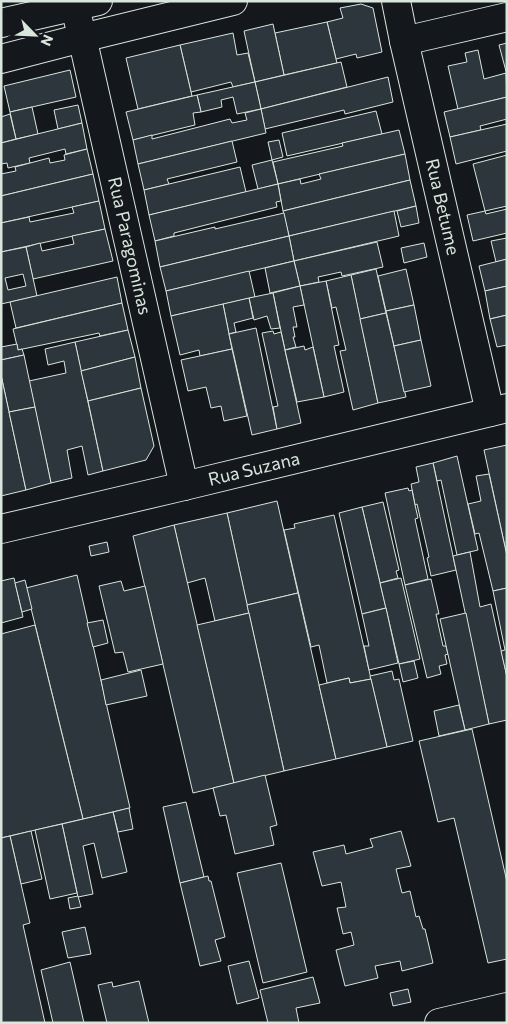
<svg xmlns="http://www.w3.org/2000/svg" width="508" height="1024" font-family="Commissioner,sans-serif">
	<rect width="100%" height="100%" fill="#14181c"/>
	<g fill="#2c363c" stroke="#d8e6dc" fill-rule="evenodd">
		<path d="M361,4l12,4 9,44 -25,6 -1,-4 -20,5 -9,-37 16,-4 -3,-10z"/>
		<path d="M327,22l10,41 -53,12 -9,-42z"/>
		<path d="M273,24l11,51 -29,7 -11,-51z"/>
		<path d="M233,33l4,22 11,-2 7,29 -22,5 -2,-5 -40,10 -11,-47z"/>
		<path d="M507,43v32l-8,-30z"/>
		<path d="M180,45l12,51 -54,13 -12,-51z"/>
		<path d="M478,50l6,29 22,-6 1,24 -49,12 -10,-43 19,-4 -2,-9z"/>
		<path d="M341,62l6,25 -86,22 -6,-27z"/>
		<path d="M70,70l6,27 -66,15 -6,-26z"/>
		<path d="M388,77l5,25 -48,12 -1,-4 -79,19 -4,-20z"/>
		<path d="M255,82l6,27 -24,5 -4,-17 -12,3 1,7 -21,5 -4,-17z"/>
		<path d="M197,95l4,17 -8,1 2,12 -62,15 -7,-28z"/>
		<path d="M507,97v22l-27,7 1,4 -31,7 -6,-25z"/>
		<path d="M78,105l4,18 -24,6 -4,-19z"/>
		<path d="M32,107l6,27 -22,5 -6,-27z"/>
		<path d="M261,109l5,24 -128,31 -5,-24 19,-5v4l78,-20 2,4 15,-3 -2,-7z"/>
		<path d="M376,111l6,23 -95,22 -5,-23z"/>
		<path d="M10,114l6,25 -15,4v-26z"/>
		<path d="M82,123l5,26 -21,5 -1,-5 -36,9 1,5 -22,5 -1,-5 -6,1v-21z"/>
		<path d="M507,124v27l-51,13 -6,-27z"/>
		<path d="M399,130l6,24 -127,30 -5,-22 70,-16 -1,-3z"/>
		<path d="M279,140l4,17 -11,3 -4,-18z"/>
		<path d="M232,141l5,21 -70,17 2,5 -25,6 -6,-26z"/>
		<path d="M87,149l6,25 -92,22v-22l15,-3 -1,-4 34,-9 1,5 15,-3 -1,-5z"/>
		<path d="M405,154l5,26 -127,31 -5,-27 22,-5 1,5 20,-5 -2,-5z"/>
		<path d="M507,155v51l-22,5 -12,-47z"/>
		<path d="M272,160l6,24 -20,5 -6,-24z"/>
		<path d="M240,167l6,25 -97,23 -5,-25z"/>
		<path d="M93,174l6,27 -98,22v-27z"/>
		<path d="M410,180l6,26 -127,30 -6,-25z"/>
		<path d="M278,184l3,17 -5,1 1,5 -103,26v3l-19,5 -6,-26z"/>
		<path d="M99,201l6,28 -104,23v-29l28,-6 1,5 44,-9 -2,-6z"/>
		<path d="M416,206l3,17 -18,4 -4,-16z"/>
		<path d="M507,209v24l-34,8 -6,-26 18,-4 1,3z"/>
		<path d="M394,211l5,25 -105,25 -5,-25z"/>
		<path d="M284,213l5,23 -129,31 -5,-26 60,-14v2z"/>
		<path d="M105,229l8,32 -80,18 -7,-32 14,-4 2,8 32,-7 -2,-8z"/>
		<path d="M289,236l5,25 -128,30 -6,-24z"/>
		<path d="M507,238v21l-11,3 -5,-21z"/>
		<path d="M377,242l6,25 -41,9 -1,-4 -23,5 1,5 -19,4 -6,-25z"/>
		<path d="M424,243l3,14 -23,6 -3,-15z"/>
		<path d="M26,247l11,49 -36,8v-52zM23,274l3,12 -18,4 -3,-12z"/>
		<path d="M507,259v27l-22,5 -6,-25z"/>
		<path d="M294,261l6,25 -30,7 -5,-25z"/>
		<path d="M376,269l10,44 -26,6 -9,-44z"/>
		<path d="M406,269l8,36 -28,6 -8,-35z"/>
		<path d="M249,271l6,26 -84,19 -5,-25z"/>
		<path d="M351,275l27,128 -25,7 -13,-59 6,-1 -10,-43 -4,1 -6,-27z"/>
		<path d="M117,277l5,26 -106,25 -6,-26z"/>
		<path d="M326,281l13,64 -5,1 10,46 -20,5 -24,-111z"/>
		<path d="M300,286l4,19 -11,2 4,20h-4l2,10h-2l3,10 -11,3 -12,-57z"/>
		<path d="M507,286v29l-17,4 -5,-28z"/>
		<path d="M273,293l7,35 -9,1 -4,-13 -13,4 -5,-22z"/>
		<path d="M249,298l4,20 -19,5 2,9 -7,2 -6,-30z"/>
		<path d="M122,303l6,27 -28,6 -1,-3 -81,17 -5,-21z"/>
		<path d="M223,304l9,45 -32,7 -1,-6 -19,5 -9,-39z"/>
		<path d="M414,305l7,35 -27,6 -8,-35z"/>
		<path d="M386,313l20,84 -28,6 -18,-84z"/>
		<path d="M507,315v30l-10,2 -7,-28z"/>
		<path d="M256,328l21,101 -25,6 -23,-101z"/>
		<path d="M128,330l7,27 -54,14 -6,-29z"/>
		<path d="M273,331l1,3 7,-2 20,91 -24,6 -4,-22 5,-1 -16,-73z"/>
		<path d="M421,340l10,46 -27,6 -10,-46z"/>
		<path d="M75,342l28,129 -15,4 -6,-29 -15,4 5,28 -21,5 -22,-102 37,-8 -2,-12 -16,4 -3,-16z"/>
		<path d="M17,344l1,6 4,-1 2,6 -23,5v-13z"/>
		<path d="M304,346l1,4 8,-3 11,50 -27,5 -12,-52z"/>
		<path d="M232,349l15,67 -23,5 -3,-15 -10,2 -5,-21 -18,4 -7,-31z"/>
		<path d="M24,355l11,52 -26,5 -8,-37v-15z"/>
		<path d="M135,357l6,31 -53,13 -7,-30z"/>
		<path d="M1,375l25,115 -25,6z"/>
		<path d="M141,388l13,58 -8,14 -43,11 -15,-70z"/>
		<path d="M35,407l16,76 -25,7 -17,-78z"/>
		<path d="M507,445v111l-23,-106z"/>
		<path d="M457,456l21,94 -21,5 -16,-75 -4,1 -4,-18z"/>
		<path d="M433,463l23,107 -25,6 -4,-18 2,-1 -12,-53 -2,1 -4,-21 8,-2 -3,-15z"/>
		<path d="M489,474l18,82v32l-14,3 -14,-58 -4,1 -7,-30 13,-3 -5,-25z"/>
		<path d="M408,488l1,3 3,-1 3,15 3,13 -3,1 13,60 -23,6 -20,-92z"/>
		<path d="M277,501l21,92 -51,12 -20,-92z"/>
		<path d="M383,502l16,68 -3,1 2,7 -18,5 -18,-76z"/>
		<path d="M362,507l24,101 -24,6 -23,-101z"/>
		<path d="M227,513l22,100 -34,8 -10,-43 -18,5 -13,-58z"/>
		<path d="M334,515l37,164 -21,4 -1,-5 -22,5 -8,-38 -8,2 -27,-117 11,-2 -1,-4z"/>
		<path d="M174,525l60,258 -41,10 -60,-257z"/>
		<path d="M107,542l2,10 -18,4 -2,-10z"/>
		<path d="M470,552l10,55 11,-3 16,73v43l-18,4 -36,-168z"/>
		<path d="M77,575l53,233 -47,11 -57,-231z"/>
		<path d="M14,578l9,39 -22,6v-42z"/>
		<path d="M401,578l19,81 -21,5 -19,-81z"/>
		<path d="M431,579l8,35h-3l7,32h3l2,8 -3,1 2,9 -8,2 2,8 -14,4 -22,-93z"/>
		<path d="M25,580l7,29 -10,3 -7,-29z"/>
		<path d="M121,581l3,10 21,-5 18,78 -35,8 -5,-20 -8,1 -16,-67z"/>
		<path d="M507,588v89l-6,-26 4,-1 -12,-59z"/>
		<path d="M298,593l38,166 -52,12 -37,-166z"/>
		<path d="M386,608l12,55 -29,7 -5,-24h5l-7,-32z"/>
		<path d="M249,613l35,158 -50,12 -37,-158z"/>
		<path d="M466,613l23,111 -24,6 -25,-111z"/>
		<path d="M103,620l5,23 -15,4 -6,-24z"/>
		<path d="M35,625l48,194 -82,19v-204z"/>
		<path d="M414,661l4,17 -15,4 -4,-18z"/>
		<path d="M141,670l6,26 -41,9 -5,-25z"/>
		<path d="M392,671l2,9 5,-1 14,62 -26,6 -17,-71z"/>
		<path d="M349,678l1,5 21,-4 16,68 -51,12 -17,-74z"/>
		<path d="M459,705l6,25 -26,6 -5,-25z"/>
		<path d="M472,729l35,153v77l-19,4 -34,-145 -16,4 -19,-81z"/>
		<path d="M265,775l12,50 -7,2 4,18 -39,9 -9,-39 -6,1 -7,-28z"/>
		<path d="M186,802l18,75 -24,6 -17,-76z"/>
		<path d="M129,808l4,21 -15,3 -5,-20z"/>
		<path d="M113,812l14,60 -25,6 -8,-35 -11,3 10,48 -15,3 -16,-73z"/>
		<path d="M62,824l15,69 -27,6 -15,-69z"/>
		<path d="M31,831l11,48 -21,5 -11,-48z"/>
		<path d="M401,831l10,35 -15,3 6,24 8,-2 6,26 3,-1 4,13h2l8,34 -31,8 -2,-10 -25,5 3,12 -33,8 -9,-36 18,-5 -3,-13 -8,2 -6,-26 9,-1 -5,-25 -19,4 -9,-34 31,-7 2,9 27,-7 -3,-8z"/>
		<path d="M10,836l19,83 1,4 -7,2 22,98h-44v-185z"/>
		<path d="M281,863l26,109 -44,11 -26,-110z"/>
		<path d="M208,876l1,5h2l14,56 -10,3 6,21 -21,5 -20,-83z"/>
		<path d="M78,896l3,11 -11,2 -2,-11z"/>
		<path d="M85,927l6,27 -23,4 -6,-26z"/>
		<path d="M249,961l10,37 -22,6 -9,-38z"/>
		<path d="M70,962l14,61h-31l-12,-53z"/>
		<path d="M313,977l7,26 -24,5 3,15h-31l-8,-33z"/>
		<path d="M139,981l10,42h-42l-9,-38 14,-3 1,5z"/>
		<path d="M408,989l3,13 -18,4 -3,-13z"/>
	</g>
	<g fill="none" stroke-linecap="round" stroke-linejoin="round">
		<g stroke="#d8e6dc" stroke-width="30">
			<g id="street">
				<path id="s1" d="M396,1l8,40 86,371"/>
				<path id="s2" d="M75,6l109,480"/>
				<path d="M404,41l103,-24"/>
				<path id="s3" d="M1,529l183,-43 323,-78"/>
				<path d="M439,1023l68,-16"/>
			</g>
		</g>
		<g stroke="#d8e6dc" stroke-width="30">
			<g id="secondary">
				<path d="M1,23l97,-22"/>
				<path d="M1,59l81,-21 151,-37"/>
			</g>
		</g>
		<use href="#street" stroke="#14181c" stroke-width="28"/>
		<use href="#secondary" stroke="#14181c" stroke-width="28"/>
	</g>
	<g text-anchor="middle" stroke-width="4" stroke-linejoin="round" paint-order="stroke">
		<g font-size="18" fill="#d8e6dc" stroke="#14181c">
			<text dy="6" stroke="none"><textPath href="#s1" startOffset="211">Rua Betume</textPath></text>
			<text dy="6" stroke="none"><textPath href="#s2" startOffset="246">Rua Paragominas</textPath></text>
			<text dy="6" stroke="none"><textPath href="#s3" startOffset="260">Rua Suzana</textPath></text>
		</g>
	</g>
	<rect width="508" height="1024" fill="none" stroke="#d8e6dc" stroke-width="5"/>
	<g transform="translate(35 35) rotate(114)" stroke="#14181c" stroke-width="4" paint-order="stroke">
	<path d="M0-4L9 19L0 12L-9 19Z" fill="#d8e6dc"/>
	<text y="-8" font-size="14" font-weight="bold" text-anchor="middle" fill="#d8e6dc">N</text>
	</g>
</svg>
